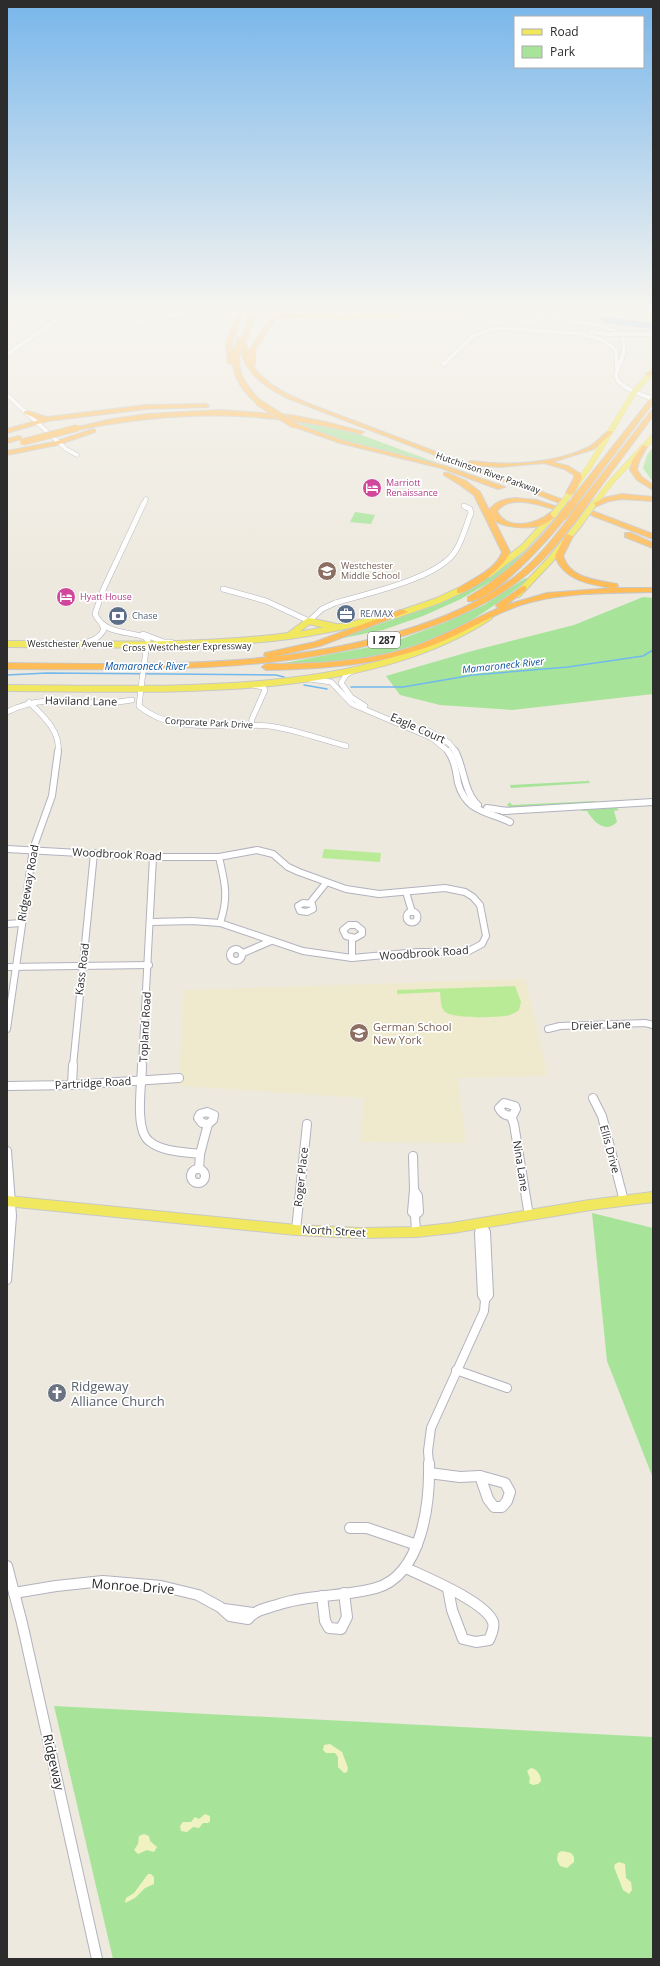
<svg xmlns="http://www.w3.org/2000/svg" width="660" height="1966" font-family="'Open Sans',sans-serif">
	<rect width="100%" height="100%" fill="#ede9de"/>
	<path fill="#efeacd" d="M525,979l23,97 -90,2 8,65 -106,-1 4,-44 -185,-12 4,-96z"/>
	<g fill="#a7e49a">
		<path d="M289,419l67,14 95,35 -111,-28z"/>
		<path d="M653,447v35l-10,-14 4,-13z"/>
		<path d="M355,512l20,3 -4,9 -21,-2z"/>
		<path d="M532,547l-29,27 -42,25 -38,17 -40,14 -45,9 112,-40 35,-19z"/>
		<path d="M526,578l2,1c-77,67 -150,84 -249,85l91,-17 34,-9 40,-15 40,-18z"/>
		<path d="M643,597l10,1v96l-141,16 -72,-5 -40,-10 -14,-19 86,-25 102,-26z"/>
		<path d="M587,778l4,8 -2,-3 -78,5 -1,-3 78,-4z"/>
		<path d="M595,801l2,2 -87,5 -3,-3 3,-3 2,3z"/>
		<path d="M616,807l3,3 -5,1 3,11c-12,12 -23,0 -30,-11h-5l-1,-1z"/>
		<path d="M592,1213l61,15v250l-46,-117z"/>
		<path d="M54,1706l599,31v222h-540z"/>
	</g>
	<g fill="#f1f2c1">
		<path d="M330,1744l12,8 6,16 -1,4 -3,1 -6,-6v-10l-3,-4h-9l-3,-3 1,-5z"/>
		<path d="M531,1768c6,1 10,7 10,13l-3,3 -5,1 -4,-2 1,-5 -3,-7z"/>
		<path d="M205,1814l5,2v5l-2,2h-5l-4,5 -6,-1 -6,5 -6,-1 -1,-5 3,-4h8l4,-5 4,2z"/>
		<path d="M144,1834l5,2 1,5 7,6 -3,5 -7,-2 -9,4 -4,-4 4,-6 1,-8z"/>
		<path d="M562,1851l9,2 3,4v5l-7,6 -7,-2 -3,-6 1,-7z"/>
		<path d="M619,1862l6,2 1,14 5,4 1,8 -3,4 -6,-4 -9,-23 1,-3z"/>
		<path d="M148,1874h3l3,3v7l-9,4 -10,10 -10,5 1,-5 8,-5z"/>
	</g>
	<g fill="#b9eb96">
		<path d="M324,849l57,4 -1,9 -58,-4z"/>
		<path d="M515,986l6,16 -2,8c-3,2 -6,4 -9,5 -10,3 -60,4 -66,-4 -4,-5 -3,-13 -4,-19l-43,2v-4z"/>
	</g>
	<path fill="#71b8ef" d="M597,316l53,6 3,2v5l-49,-6z"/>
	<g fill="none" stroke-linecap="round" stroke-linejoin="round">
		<g stroke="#71b8ef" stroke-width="1">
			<path d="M210,321l13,1"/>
			<path d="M138,327c19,-10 37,-7 58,-7"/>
		</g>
		<g stroke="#71b8ef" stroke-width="1.5">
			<path d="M7,675l40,-2 229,2 8,2"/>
			<path d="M304,685l23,4"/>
			<path d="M351,687h52l70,-12 95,-8 75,-11 10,-6"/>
		</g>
		<g stroke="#b2b2bf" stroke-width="5">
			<g id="minor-far4">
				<path d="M349,307l22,9"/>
				<path d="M527,307c28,19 65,10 94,27 15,37 -37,41 32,65"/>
				<path d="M590,332l18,2"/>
				<path d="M631,334h22"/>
				<path d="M7,354l44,-30 17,-17"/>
				<path d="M444,364l29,-28 16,-6 14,-2 80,6 20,6 13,10 1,18"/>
				<path d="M7,395l59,54 11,6"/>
				<path d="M144,504l2,-5"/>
			</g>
		</g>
		<g stroke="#b2b2bf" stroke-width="6">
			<g id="minor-far3">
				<path d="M144,503l-41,87 -8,24c9,20 32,17 50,23l3,3 -2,10"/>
				<path d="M223,589l43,12 43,20 13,-12 13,-6c30,-9 106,-25 121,-53 7,-11 10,-25 15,-37l-1,-4 -6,-3"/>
				<path d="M143,634l21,8h7"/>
				<path d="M83,643c9,-2 17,-5 21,-14l-2,-4"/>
				<path d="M354,670l-8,5 -5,8 10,14 14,9"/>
				<path d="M310,679l21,3 21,22 80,34 17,14"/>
				<path d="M142,680l-3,26c36,31 93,14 136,21 24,4 48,13 71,19"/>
				<path d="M29,702c13,13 32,29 29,50"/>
				<path d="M7,712c34,-17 61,-10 97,-9 10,0 19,-2 28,-3"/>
				<path d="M251,726l1,-7 13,-29 -2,-3 -10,-2"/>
				<path d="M429,731l20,12 7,9"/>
			</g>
		</g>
		<g stroke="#b2b2bf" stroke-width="8">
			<g id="minor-far2">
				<path d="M448,751c7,10 8,21 10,32 8,29 29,28 52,39"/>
				<path d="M455,751c9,16 9,42 23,54"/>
				<path d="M487,808l20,3"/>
				<path d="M503,811l150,-9"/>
				<path d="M7,849l146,8h66l38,-7 16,4 15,13 11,5 47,17 33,5 66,-6 20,4 8,5 7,8 6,31 -4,8 -15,8h-49l-66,6 -49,-7 -83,-28 -28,-2 -41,1"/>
				<path d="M219,857c6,26 10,40 1,66"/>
				<path d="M406,892l6,20"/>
				<path d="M303,903l9,1 1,5 -6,3 -7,-1 -2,-5z"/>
				<path d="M310,903l16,-20"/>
				<circle cx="412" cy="917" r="5.5"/>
				<path d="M7,924l14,-1"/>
				<path d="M349,925h7l6,5v4l-7,4 -9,-2 -3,-6z"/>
				<path d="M352,938v20"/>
				<circle cx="236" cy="955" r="6"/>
				<path d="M243,953l28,-12"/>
				<path d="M7,967l142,-2"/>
				<path d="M7,1029l26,-180 19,-53 6,-45"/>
				<path d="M548,1029l12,-3 85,-3 8,2"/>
				<path d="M73,1066l21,-213"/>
				<path d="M142,1066l11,-209"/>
			</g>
		</g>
		<g stroke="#b2b2bf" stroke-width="10">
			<g id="minor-far1">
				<path d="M142,1065c0,18 -8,64 7,76 13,11 35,11 51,13"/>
				<path d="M72,1085l1,-20"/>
				<path d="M7,1086l65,-1 107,-7"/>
				<path d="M593,1098l9,18 22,85"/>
				<path d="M504,1103l11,3 1,3 -3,6c-6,2 -11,-1 -14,-7z"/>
				<path d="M207,1112l7,3 -1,5 -5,4 -6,-1 -4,-5 2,-4z"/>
				<path d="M511,1116l3,8 15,92"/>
				<path d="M7,1151l5,65 -5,64"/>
				<path d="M413,1156l1,34 -2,22 3,3 1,17"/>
				<circle cx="198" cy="1176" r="7"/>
				<path d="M199,1169l1,-15 8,-30"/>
				<path d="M414,1190l4,6 1,16 -4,3"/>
				<path d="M481,1225l5,7 3,63 -4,5"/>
				<path d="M296,1230l11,-106"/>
				<path d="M456,1370l51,18"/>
				<path d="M429,1464l-1,-13 3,-23 53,-117 1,-11 -3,-5 -3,-62 2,-8"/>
			</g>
		</g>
		<g stroke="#b2b2bf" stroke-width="12">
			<g id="minor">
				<path d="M429,1473l31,4 20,-1"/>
				<path d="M480,1476l25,7 5,9 -3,9 -5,6h-8l-6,-8z"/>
				<path d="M350,1528h17l50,17"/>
				<path d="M7,1566l15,57 75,336"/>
				<path d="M406,1568c19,9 80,34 87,54 2,6 -2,13 -4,18l-13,2 -13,-3 -11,-29 -4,-21"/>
				<path d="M14,1593l42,-7 47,-5 58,5 37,9 22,12 10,9 18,3c7,-9 19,-11 29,-14 32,-11 67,-8 99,-17 46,-13 54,-85 53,-125"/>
				<path d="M322,1596l3,25 4,7 12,1 6,-12 -3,-24"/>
				<path d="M224,1609l29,4"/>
			</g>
		</g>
		<g stroke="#c8c8c8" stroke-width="6">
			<g id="major-far2">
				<path d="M128,307l213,10 237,-10"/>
				<path d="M567,497l22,-30 45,-75 19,-21"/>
				<path d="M594,504l18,-23 41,-44"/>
			</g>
		</g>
		<g stroke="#c8c8c8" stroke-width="8">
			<g id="major-far1">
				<path d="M592,506l3,-3"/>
				<path d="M489,574l35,-27 30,-33"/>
				<path d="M518,594l33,-35 28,-35"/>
				<path d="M396,615l41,-14 30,-14"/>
				<path d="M290,635l19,-14 27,6"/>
				<path d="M7,644c94,0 189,4 282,-8 31,-4 61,-11 92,-18"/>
				<path d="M7,688c150,0 352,14 482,-71"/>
			</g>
		</g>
		<g stroke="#c8c8c8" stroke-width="12">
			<path id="major" d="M7,1201l289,29 64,3 56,-1 36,-4 138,-23 63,-8"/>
		</g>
		<g stroke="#c8c8c8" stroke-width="2">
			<g id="highway">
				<path d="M238,311l5,1 -11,31 1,11 4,-16 5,-1 7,-21 3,-2 3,2 -9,26 2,14 1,-6 22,-32 10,-4h21l3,2 -3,2h-20l-7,2 -20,30v14l-2,2c14,20 37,30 59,39l156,59 1,-2 2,-1c37,5 84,3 118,-14 7,-4 13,-11 19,-16h4v2l-18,16 -42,13 16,4 13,8 1,4 -8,15 -4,2 -4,-2 8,-15v-3l-10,-6 -20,-6 -45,4 -28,-2 182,69v5l-366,-141c-22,-11 -42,-25 -47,-50 -4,28 5,34 21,54l-5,1c-12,-11 -21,-22 -23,-39l-5,-1 -2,-20z"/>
				<path d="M653,370v4l-4,2 -3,-2z"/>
				<path d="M653,397v6l-75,99h-6v-4l79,-100z"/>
				<path d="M206,404l3,2 -1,1 -62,2 -98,12 -41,12v-4l32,-9 -15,-7v-2c7,-1 16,5 24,6l98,-12z"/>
				<path d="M219,410l72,5 35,7 38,10 -3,2c-99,-24 -184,-24 -284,-4l-3,-2 38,-9 35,-5z"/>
				<path d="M653,410v6l-66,89h-6v-4l70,-90z"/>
				<path d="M294,423l50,18 101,25 60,21 -7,2 -57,-21 -101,-25 -48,-17v-2z"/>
				<path d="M93,429l2,1v2l-38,13 -50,10v-4l47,-9z"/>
				<path d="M19,436l2,1v2l-14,4v-4z"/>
				<path d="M644,445l3,2 -8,14 -2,9 5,7 11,8v5l-16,-10 -7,-10 2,-9 10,-15z"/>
				<path d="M444,473h4l18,8 14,11 30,60c-5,15 -35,37 -50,41h-3v-4c15,-10 39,-19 45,-37l-28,-57 -14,-10 -16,-10z"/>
				<path d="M622,494l31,3v4l-31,-2 -13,2 -17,7 -4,-2 16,-8z"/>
				<path d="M515,498l21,2 31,10 -4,2c-19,-5 -51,-20 -66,-1 10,21 40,13 54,1l7,2c-5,5 -12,10 -18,12 -12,3 -54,3 -50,-17 7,-8 14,-10 25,-11z"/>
				<path d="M559,515l7,2c-13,18 -76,88 -98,84v-4c37,-21 65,-49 91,-82z"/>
				<path d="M568,519l7,2c-16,22 -33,42 -54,58 -34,27 -74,43 -115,56 -130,40 -265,34 -399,34v-6c132,1 266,7 394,-32 41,-12 82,-29 116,-56 20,-16 35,-35 51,-56z"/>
				<path d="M625,533h6l22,10v5l-28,-11z"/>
				<path d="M566,534l7,2 -10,20c7,23 34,24 54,28l1,2 -3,2h38v4c-39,1 -79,0 -118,9 -35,8 -66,30 -99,43 -55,21 -112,25 -170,26l-4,-3 4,-3c48,0 97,-2 143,-16 31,-10 60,-27 90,-40l-3,-2 1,-2 26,-18h3v4l-20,15 41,-12 66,-5c-22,-3 -50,-8 -58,-32z"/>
				<path d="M401,610h3l4,2 -88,34 -52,12 -4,-3 1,-2 50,-11z"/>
			</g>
		</g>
		<use href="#minor-far4" stroke="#fff" stroke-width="4"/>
		<use href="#minor-far3" stroke="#fff" stroke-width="5"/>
		<use href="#minor-far2" stroke="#fff" stroke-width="6"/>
		<use href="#minor-far1" stroke="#fff" stroke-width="8"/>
		<use href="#minor" stroke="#fff" stroke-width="10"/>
		<use href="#major-far2" stroke="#f2e85f" stroke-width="5.5"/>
		<use href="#major-far1" stroke="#f2e85f" stroke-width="6"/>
		<use href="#major" stroke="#f2e85f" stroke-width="10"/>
		<use href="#highway" fill="#ffbc57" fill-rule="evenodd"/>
		<g stroke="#b2b2bf" stroke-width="5" stroke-linecap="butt">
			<path id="minor-bridge-far1" d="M608,334h23"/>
		</g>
		<g stroke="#b2b2bf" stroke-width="6" stroke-linecap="butt">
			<path id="minor-bridge" d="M142,680l4,-30"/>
		</g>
		<g stroke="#c8c8c8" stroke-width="6" stroke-linecap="butt">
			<path id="major-bridge-far1" d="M562,504l5,-7"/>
		</g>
		<g stroke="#c8c8c8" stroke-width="8" stroke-linecap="butt">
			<g id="major-bridge">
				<path d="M554,514l9,-11"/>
				<path d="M579,524l13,-18"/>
			</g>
		</g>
		<g stroke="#c8c8c8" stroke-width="8" stroke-linecap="butt">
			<g id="highway-bridge-far1">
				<path d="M248,316l3,-8"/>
				<path d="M258,402l36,23"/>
				<path d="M23,442l54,-14"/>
				<path d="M572,504l3,-4"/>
			</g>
		</g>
		<g stroke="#c8c8c8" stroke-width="10" stroke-linecap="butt">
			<g id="highway-bridge">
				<path d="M562,517l11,-14"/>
				<path d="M571,521l13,-18"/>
			</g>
		</g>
		<use href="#minor-bridge-far1" stroke="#fff" stroke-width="4"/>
		<use href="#minor-bridge" stroke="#fff" stroke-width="5"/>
		<use href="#major-bridge-far1" stroke="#f2e85f" stroke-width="5.5"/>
		<use href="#major-bridge" stroke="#f2e85f" stroke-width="6"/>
		<use href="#highway-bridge-far1" stroke="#ffbc57" stroke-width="6"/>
		<use href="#highway-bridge" stroke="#ffbc57" stroke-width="8"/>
	</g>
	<linearGradient id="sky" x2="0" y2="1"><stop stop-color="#78b6eb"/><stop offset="0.53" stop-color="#f7f5f0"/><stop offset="1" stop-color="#f7f5f0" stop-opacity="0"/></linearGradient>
	<rect width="660" height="582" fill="url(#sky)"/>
	<defs>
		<g id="hotel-disc" transform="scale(1)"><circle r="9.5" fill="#d1479c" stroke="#fff"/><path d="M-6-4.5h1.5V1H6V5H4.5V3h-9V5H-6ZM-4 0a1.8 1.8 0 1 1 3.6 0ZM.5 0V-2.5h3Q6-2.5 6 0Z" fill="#fff"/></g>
		<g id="school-disc" transform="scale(1)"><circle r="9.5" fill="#8d6e63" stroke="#fff"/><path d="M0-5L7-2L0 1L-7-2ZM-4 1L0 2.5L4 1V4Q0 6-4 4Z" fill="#fff"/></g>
		<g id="office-disc" transform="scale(1)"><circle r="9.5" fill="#5c6f8a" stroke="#fff"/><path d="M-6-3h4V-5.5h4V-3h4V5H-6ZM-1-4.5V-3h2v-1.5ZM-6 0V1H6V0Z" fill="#fff"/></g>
		<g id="bank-disc" transform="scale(1)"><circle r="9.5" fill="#5c6f8a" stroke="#fff"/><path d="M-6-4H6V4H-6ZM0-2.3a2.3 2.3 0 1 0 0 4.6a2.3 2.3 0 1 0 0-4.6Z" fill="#fff"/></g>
		<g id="church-disc" transform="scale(1)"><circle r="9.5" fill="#6b7280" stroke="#fff"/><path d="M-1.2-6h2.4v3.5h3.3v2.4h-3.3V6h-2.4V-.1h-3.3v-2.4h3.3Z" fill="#fff"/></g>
	</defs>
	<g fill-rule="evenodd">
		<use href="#hotel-disc" x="372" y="488"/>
		<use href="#school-disc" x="327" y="571"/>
		<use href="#hotel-disc" x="66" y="597"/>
		<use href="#office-disc" x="346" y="614"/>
		<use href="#bank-disc" x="118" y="616"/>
		<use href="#school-disc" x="359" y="1033"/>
		<use href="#church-disc" x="57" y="1393"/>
	</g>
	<g text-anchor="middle" stroke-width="3.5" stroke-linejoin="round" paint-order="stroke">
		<g font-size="9" fill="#2c2c2c" stroke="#fff">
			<text transform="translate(488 473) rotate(19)" y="3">Hutchinson River Parkway</text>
			<text x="70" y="647">Westchester Avenue</text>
			<text transform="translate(187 647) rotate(-1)" y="3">Cross Westchester Expressway</text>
			<text transform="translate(209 723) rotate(3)" y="3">Corporate Park Drive</text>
		</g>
		<g font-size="9" fill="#b23c85" stroke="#fff" text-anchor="start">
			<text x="386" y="486">Marriott<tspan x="386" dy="10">Renaissance</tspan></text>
			<text x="80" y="600">Hyatt House</text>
		</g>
		<g font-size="9" fill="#785e54" stroke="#fff" text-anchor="start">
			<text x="341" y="569">Westchester<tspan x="341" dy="10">Middle School</tspan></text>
		</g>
		<g font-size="9" fill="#4e5e75" stroke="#fff" text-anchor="start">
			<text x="360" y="617">RE/MAX</text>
			<text x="132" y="619">Chase</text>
		</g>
		<rect fill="#fff" stroke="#6b6b6b" stroke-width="1" x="368" y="632" width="32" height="16" rx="3"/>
		<g font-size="10" font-weight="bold" fill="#2c2c2c">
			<text x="384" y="644">I 287</text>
		</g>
		<g font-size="10" font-style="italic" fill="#0d549f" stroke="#fff">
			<text transform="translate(503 665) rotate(-6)" y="4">Mamaroneck River</text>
			<text x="146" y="670">Mamaroneck River</text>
		</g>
		<g font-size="11" fill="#2c2c2c" stroke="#fff">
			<text transform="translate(81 701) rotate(1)" y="4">Haviland Lane</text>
			<text transform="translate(418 728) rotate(24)" y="4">Eagle Court</text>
			<text transform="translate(117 854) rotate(3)" y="4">Woodbrook Road</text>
			<text transform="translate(28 883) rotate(-80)" y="4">Ridgeway Road</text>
			<text transform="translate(424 953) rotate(-4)" y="4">Woodbrook Road</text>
			<text transform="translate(82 969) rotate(-83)" y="4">Kass Road</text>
			<text transform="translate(601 1025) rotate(-2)" y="4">Dreier Lane</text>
			<text transform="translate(145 1027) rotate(-87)" y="4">Topland Road</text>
			<text transform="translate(93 1083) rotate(-3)" y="4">Partridge Road</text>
			<text transform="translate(610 1149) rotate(75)" y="4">Ellis Drive</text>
			<text transform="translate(521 1166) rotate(81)" y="4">Nina Lane</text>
			<text transform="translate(301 1177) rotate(-84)" y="4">Roger Place</text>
			<text transform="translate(334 1231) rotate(3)" y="4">North Street</text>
		</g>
		<g font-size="11" fill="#785e54" stroke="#fff" text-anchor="start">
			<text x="373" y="1031">German School<tspan x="373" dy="13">New York</tspan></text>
		</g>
		<g font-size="13" fill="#5b616d" stroke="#fff" text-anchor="start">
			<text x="71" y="1391">Ridgeway<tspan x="71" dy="15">Alliance Church</tspan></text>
		</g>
		<g font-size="13" fill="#2c2c2c" stroke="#fff">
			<text transform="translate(133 1586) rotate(4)" y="5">Monroe Drive</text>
			<text transform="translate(54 1762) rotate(77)" y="5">Ridgeway</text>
		</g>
	</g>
	<rect width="660" height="1966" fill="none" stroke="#2c2c2c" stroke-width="16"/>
	<rect x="514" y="16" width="130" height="52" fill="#ffffff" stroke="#ababab"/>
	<rect x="522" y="29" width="20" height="6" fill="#f2e85f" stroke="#ababab"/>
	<text x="550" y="36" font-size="12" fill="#2c2c2c">Road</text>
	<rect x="522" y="46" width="20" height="12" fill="#a7e49a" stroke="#ababab"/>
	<text x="550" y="56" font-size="12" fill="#2c2c2c">Park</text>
</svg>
